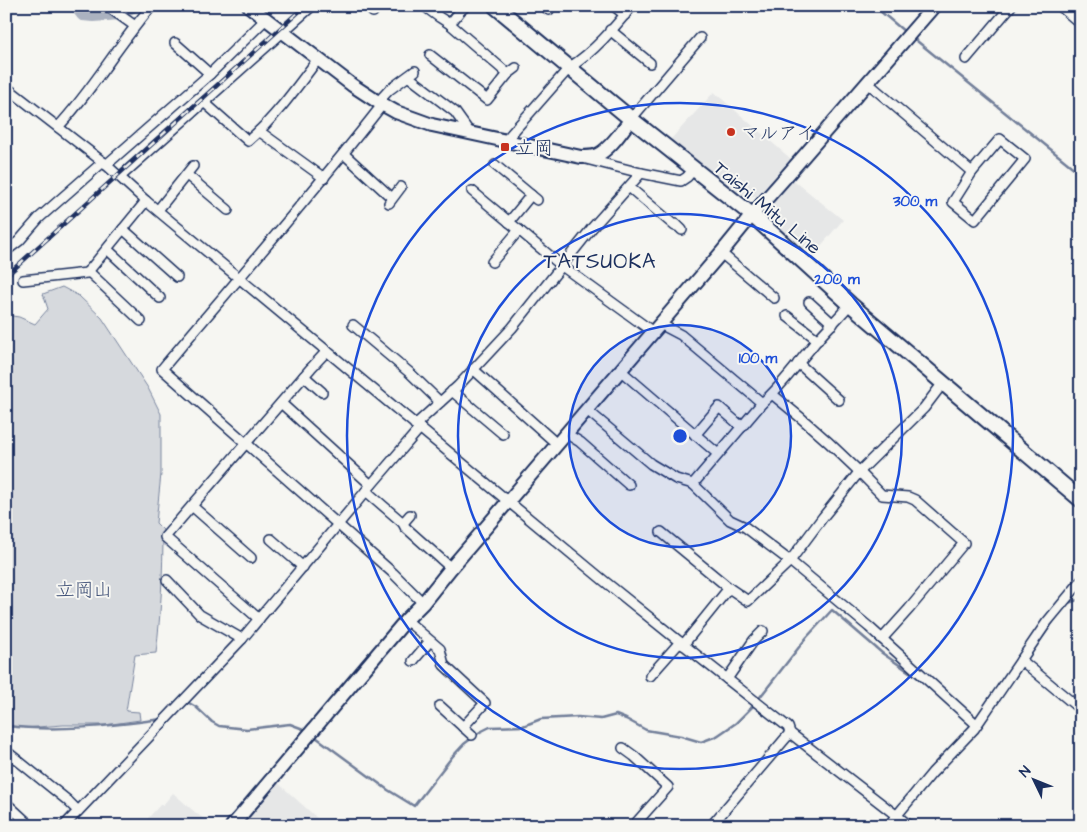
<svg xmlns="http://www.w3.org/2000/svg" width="1087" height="832" font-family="'Architects Daughter','Klee One',sans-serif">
	<rect width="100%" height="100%" fill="#f6f6f2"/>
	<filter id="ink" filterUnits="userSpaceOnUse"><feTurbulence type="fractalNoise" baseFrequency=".02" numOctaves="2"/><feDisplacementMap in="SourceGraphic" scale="10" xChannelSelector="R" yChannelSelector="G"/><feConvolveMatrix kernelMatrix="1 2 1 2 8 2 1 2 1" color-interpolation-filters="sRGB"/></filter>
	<g filter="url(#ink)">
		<g fill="#e6e7e7">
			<path d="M714,92l77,67 -35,38 -14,1 -71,-59z"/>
			<path d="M791,178l52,42 -30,35 -45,-36v-16z"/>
			<path d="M276,781l41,37 8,8h-87z"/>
			<path d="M173,793l23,20 17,13h-72l19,-21h3z"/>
		</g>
		<path fill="#d6d9dd" stroke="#78849e" d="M62,287l17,9 23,22 46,70 13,26v60l-5,49 7,7c0,41 -2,82 -7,123l-21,2 -9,56 13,1 1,8 -35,5h-42l-38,3 -19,-3v-410l13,2 16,7 13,-15 -5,-15z"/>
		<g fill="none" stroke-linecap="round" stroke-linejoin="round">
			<g stroke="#717e99" stroke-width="2.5">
				<path d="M874,6l31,26"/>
				<path d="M912,37l169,137"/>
				<path d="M1068,603l13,-4"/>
				<path d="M1007,688l48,-69"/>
				<path d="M185,705l2,-2h2l7,4 16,15 7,4 28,3 43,-5 16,6"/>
				<path d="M6,726c52,6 104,0 156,-7"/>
				<path d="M313,735l75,55 26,16 38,-49 12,-13 16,-12 10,-5 33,-1 18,-7 37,-2 23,2 15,-4 10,4 20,11 35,6 20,6 16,-6 19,-13 17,-17 54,-69 25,-27 50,43 39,27"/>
			</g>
			<g stroke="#abb2c0" stroke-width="14">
				<path d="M77,6l6,8 10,1 27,-2 12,-7"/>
				<path d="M6,8l2,-2"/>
			</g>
			<g stroke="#1b2f5e" stroke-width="12">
				<g id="street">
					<path d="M107,6l28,20"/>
					<path d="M367,6l6,6"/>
					<path d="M424,6l15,11 11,7 58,50"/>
					<path d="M544,6l5,4"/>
					<path d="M614,6l11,9"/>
					<path d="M1060,6l21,18"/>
					<path d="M450,24l11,-14 5,-4"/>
					<path d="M610,30l40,33"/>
					<path d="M175,43l35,31"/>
					<path d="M430,55l57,45 21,-26 8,-6"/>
					<path d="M966,59l45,-53"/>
					<path d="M409,77l46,35 15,21"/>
					<path d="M868,83l104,89"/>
					<path d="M6,87l97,75 43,39 457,379 77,62 108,85 2,6 120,93"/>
					<path d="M378,102l11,-12 26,-19"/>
					<path d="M205,103l43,38c27,-23 49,-54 70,-82"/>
					<path d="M382,105c-70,90 -146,176 -220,264l231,204 30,30"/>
					<path d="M631,119l69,-81"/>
					<path d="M58,127c35,-37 60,-83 94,-121"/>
					<path d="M259,131l65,47"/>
					<path d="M1000,139l25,20 -50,61 -22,-18 19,-30z"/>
					<path d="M505,141l65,-74c24,-15 44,-39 62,-61"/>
					<path d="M344,154l48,44"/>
					<path d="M586,159l55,14 40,8 6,-4 7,-8"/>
					<path d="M106,165l104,-91 56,-55"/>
					<path d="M495,165l42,35"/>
					<path d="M187,175l41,35"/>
					<path d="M120,177l192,-171"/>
					<path d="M629,187l46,39 1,-2 6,6"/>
					<path d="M472,191l90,75 91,66"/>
					<path d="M389,203l12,-16"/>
					<path d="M158,210l35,-44"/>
					<path d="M509,222l22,-27"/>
					<path d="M123,229l54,48"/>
					<path d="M107,249l53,49"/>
					<path d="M6,251l13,-10 20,-23 64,-56"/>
					<path d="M721,253l53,45"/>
					<path d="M492,262l27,-32"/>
					<path d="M88,271l53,50"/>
					<path d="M23,280l64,-7 59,-72"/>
					<path d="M809,302l24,22"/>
					<path d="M787,316l31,24"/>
					<path d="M660,324l21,11 81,68"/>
					<path d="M353,325l57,48 30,29"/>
					<path d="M798,363l41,37"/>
					<path d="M473,369l85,76"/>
					<path d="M620,370l98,84"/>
					<path d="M304,376l18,16"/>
					<path d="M452,391l51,43"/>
					<path d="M772,394c39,31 76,65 110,101l26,2 7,3 49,43 -55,66 -27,30"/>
					<path d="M281,403l90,82"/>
					<path d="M587,410l64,54 25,15 17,5 37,36 15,7 45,34 79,66 107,97"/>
					<path d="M415,425l43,-39 54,-58 80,-100 49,-55"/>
					<path d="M567,434l13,8 49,43"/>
					<path d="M695,435l24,-28 23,20"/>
					<path d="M693,484l69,-81c20,-17 35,-39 52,-59 11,-14 25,-26 36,-40"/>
					<path d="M366,491l37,32 2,4 46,41"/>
					<path d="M192,506l59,52"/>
					<path d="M403,523l7,-8"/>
					<path d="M661,532l68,56 19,13 42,-40 33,-44 37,-46 64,-63 19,-25"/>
					<path d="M271,539l32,28"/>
					<path d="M167,580l33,35 42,24"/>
					<path d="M259,619l-94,-82 146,-169 16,-17"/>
					<path d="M406,620l34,29 4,16 41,38 -22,24"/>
					<path d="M683,645l46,-57"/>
					<path d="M1021,660l60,50"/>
					<path d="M413,661l17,-20"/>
					<path d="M650,676l30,-34"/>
					<path d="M727,679l27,-39 9,-9"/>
					<path d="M440,706l32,29"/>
					<path d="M623,748l11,8 34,31 -32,36 4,3"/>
					<path d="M6,751l61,49 11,11"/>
					<path d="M6,803l25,23"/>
					<path d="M64,826l178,-187 124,-148 54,-63"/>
					<path d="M711,826l79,-93"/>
					<path d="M888,826l44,-53 42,-44 73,-107 34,-41"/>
				</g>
			</g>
			<g stroke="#1b2f5e" stroke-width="16">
				<g id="secondary">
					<path d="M249,6l103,79 26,17 18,10 36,13 149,32c6,0 11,0 16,-2 13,-5 26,-26 34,-36"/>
					<path d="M232,826l174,-206 17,-17 28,-35 270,-315 31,-38 31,-35 151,-174"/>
				</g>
			</g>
			<g stroke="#1b2f5e" stroke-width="18">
				<path id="primary" d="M495,6l136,113 121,96 98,89 231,196"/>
			</g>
			<use href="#street" stroke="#f6f6f2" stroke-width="9"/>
			<use href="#secondary" stroke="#f6f6f2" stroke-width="12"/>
			<use href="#primary" stroke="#f6f6f2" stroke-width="14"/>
			<g stroke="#1b2f5e" stroke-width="4.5">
				<path id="rail" d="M6,276l299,-270"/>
			</g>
			<use href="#rail" stroke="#f6f6f2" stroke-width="2.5" stroke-dasharray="8" stroke-linecap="butt"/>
		</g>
	</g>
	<circle cx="680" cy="436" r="111" fill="#1d4ed8" fill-opacity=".12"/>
	<g fill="none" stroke="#1d4ed8" stroke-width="2.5">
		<circle cx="680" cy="436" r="111"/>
		<circle cx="680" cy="436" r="222"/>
		<circle cx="680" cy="436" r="333"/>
	</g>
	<g fill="#c8321e" stroke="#f6f6f2" stroke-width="2">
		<circle cx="731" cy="132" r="5"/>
		<rect x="500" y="142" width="10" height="10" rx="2.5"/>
	</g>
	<g text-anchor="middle" stroke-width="4" stroke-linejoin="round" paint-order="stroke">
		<g font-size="19" fill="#1b2f5e" stroke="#f6f6f2" text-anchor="start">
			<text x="741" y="139">マルアイ</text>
			<text x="515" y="154">立岡</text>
		</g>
		<g font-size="19" fill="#1b2f5e" stroke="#f6f6f2">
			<text transform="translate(768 207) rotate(40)" y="7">Taishi Mitu Line</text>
		</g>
		<g font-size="19" fill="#405177" stroke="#f6f6f2">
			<text x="84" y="596">立岡山</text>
		</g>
		<g font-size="21" letter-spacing="1" fill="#1b2f5e" stroke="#f6f6f2">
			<text x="600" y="268">TATSUOKA</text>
		</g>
	</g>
	<circle cx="680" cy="436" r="8" fill="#1d4ed8" stroke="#f6f6f2" stroke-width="2.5"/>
	<g font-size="15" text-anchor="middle" font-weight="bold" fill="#1d4ed8" stroke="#f6f6f2" stroke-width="4" stroke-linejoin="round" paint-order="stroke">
		<text x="915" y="206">300 m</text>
		<text x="837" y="284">200 m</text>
		<text x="758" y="363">100 m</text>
	</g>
	<rect width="1087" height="832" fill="none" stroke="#f6f6f2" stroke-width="25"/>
	<rect x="12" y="12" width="1062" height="807" fill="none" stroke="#1b2f5e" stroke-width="2" filter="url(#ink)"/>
	<g transform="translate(1034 780) rotate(313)" stroke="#f6f6f2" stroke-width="4" paint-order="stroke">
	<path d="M0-4L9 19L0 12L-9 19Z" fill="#1b2f5e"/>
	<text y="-8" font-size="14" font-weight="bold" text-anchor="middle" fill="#1b2f5e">N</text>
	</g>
</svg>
